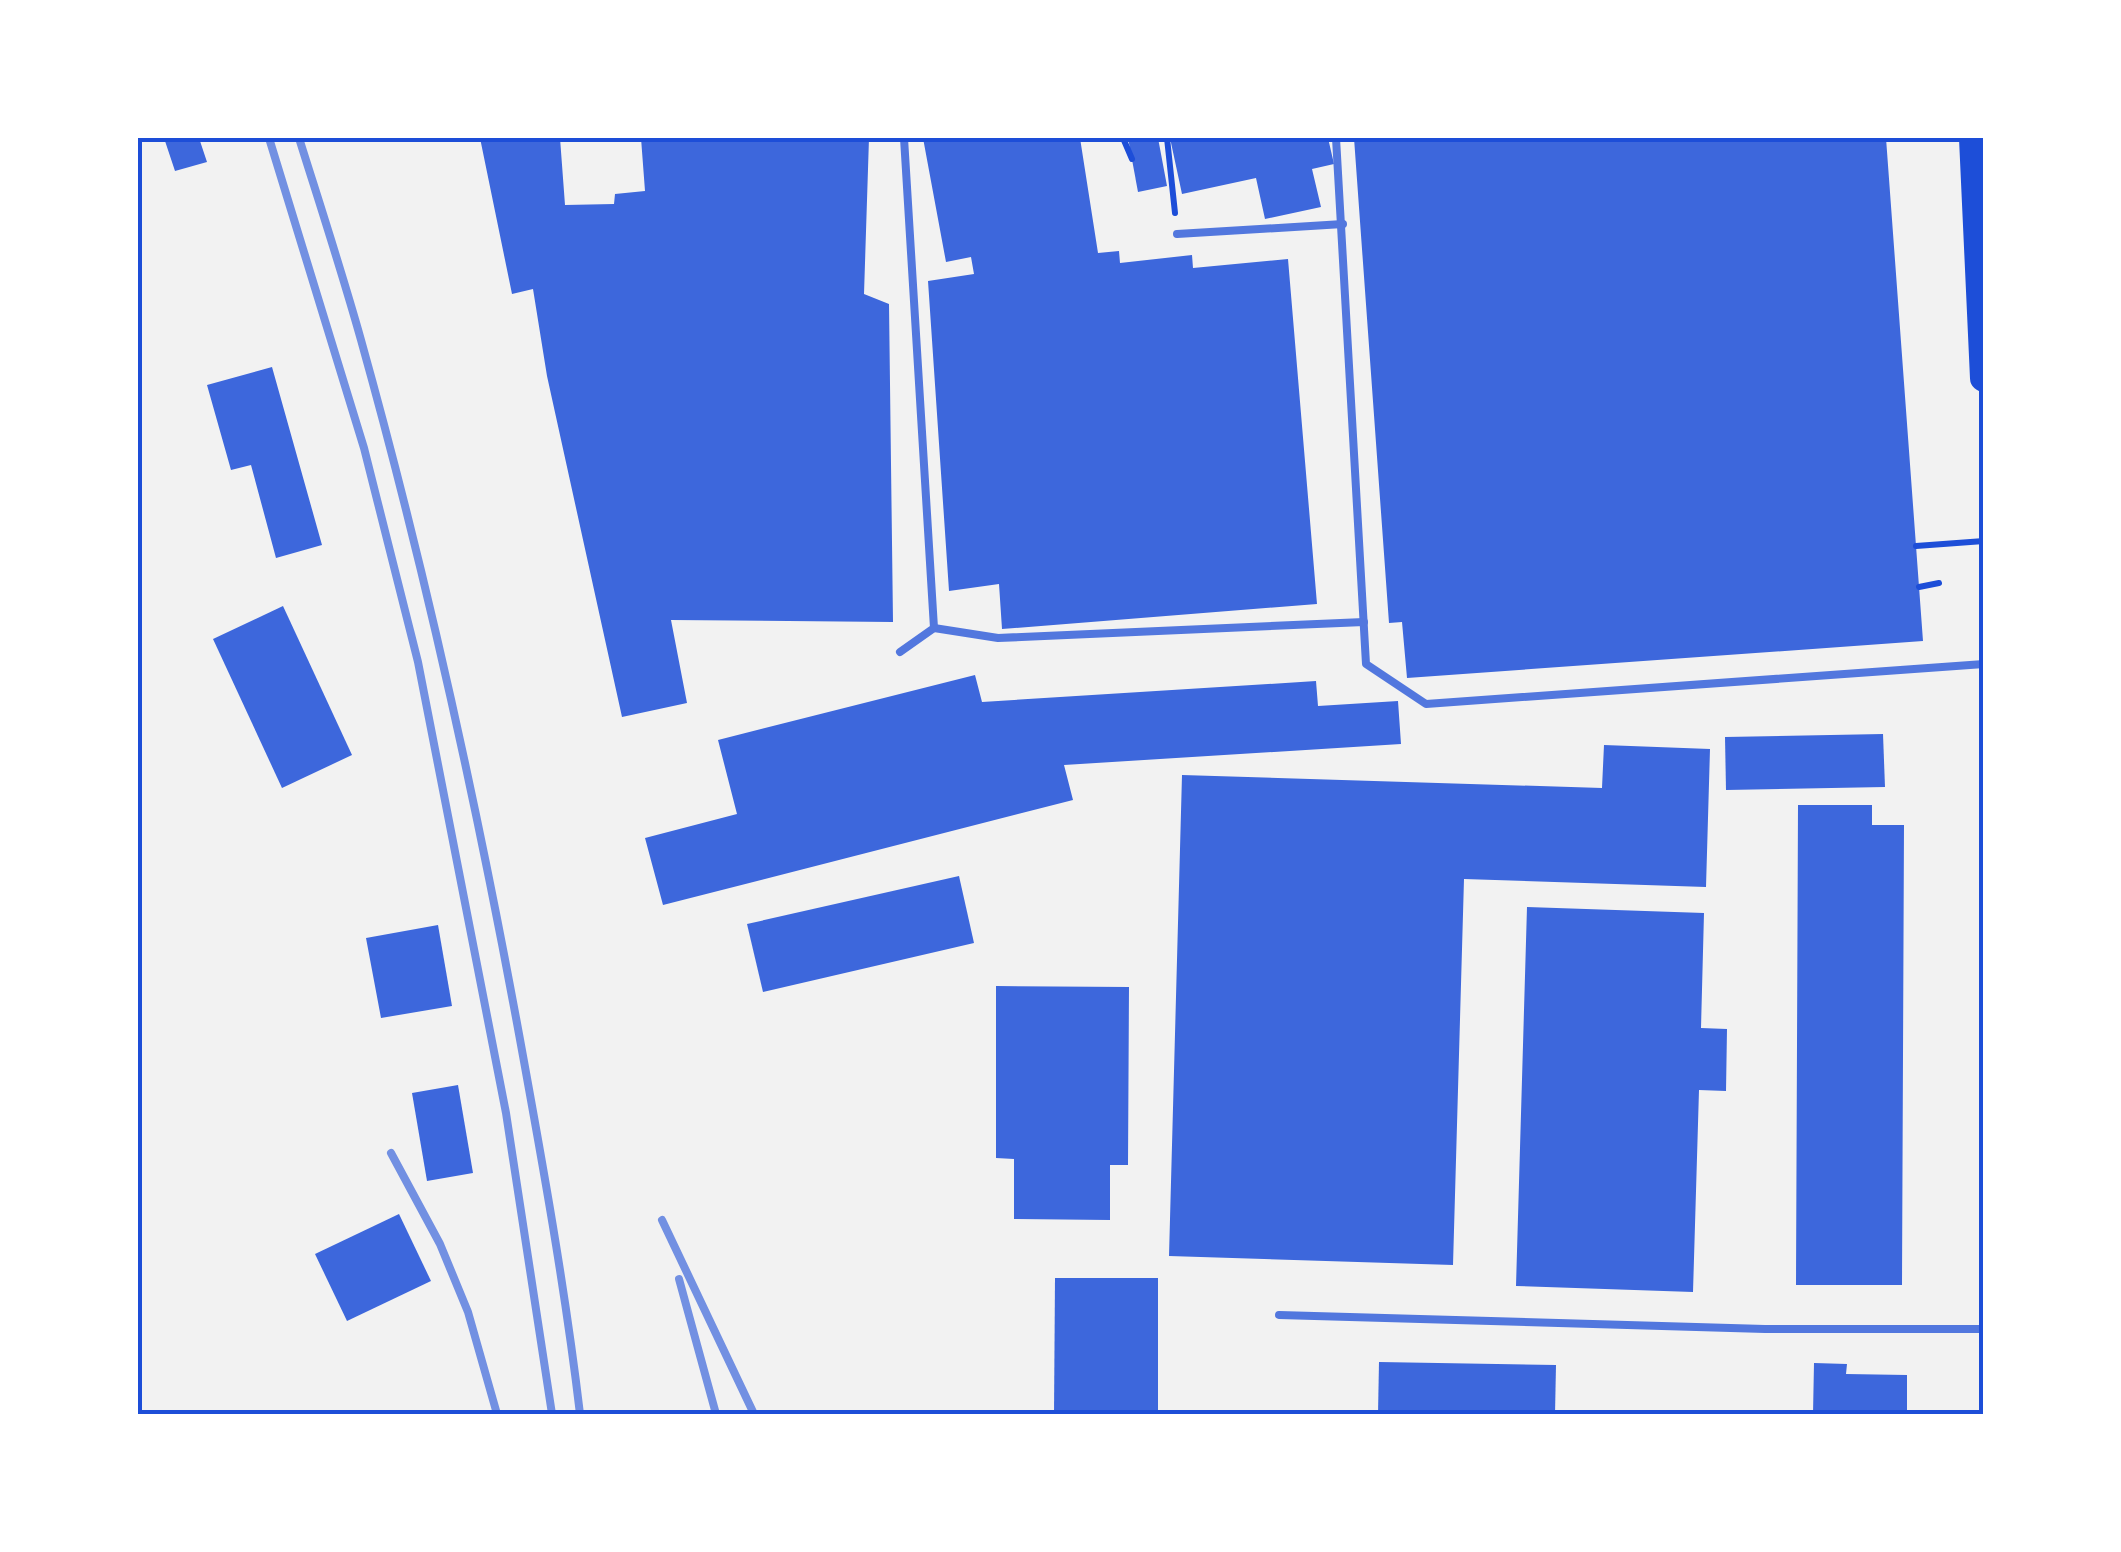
<svg xmlns="http://www.w3.org/2000/svg" width="2121" height="1552" font-family="Ubuntu,sans-serif">
	<rect width="100%" height="100%" fill="#f2f2f2"/>
	<g fill="#3d67dc">
		<path d="M164,138h35l8,24 -32,9z"/>
		<path d="M480,138h80l5,67 49,-1 1,-10 30,-3 -4,-53h228l-5,156 25,10 4,318 -222,-2 16,83 -65,14 -75,-341 -14,-87 -21,5z"/>
		<path d="M923,138h157l18,115 21,-2 1,12 72,-8 1,13 95,-9 29,345 -315,25 -3,-45 -50,7 -21,-310 46,-7 -3,-17 -25,5z"/>
		<path d="M1128,138h30l9,48 -29,6z"/>
		<path d="M1170,138h158l6,26 -22,5 9,38 -56,12 -9,-41 -74,16z"/>
		<path d="M1354,138h532l37,503 -516,37 -5,-56 -13,1z"/>
		<path d="M272,367l50,178 -46,13 -25,-93 -20,5 -24,-85z"/>
		<path d="M283,606l69,149 -70,33 -69,-149z"/>
		<path d="M975,675l7,27 334,-21 2,25 80,-5 3,43 -337,21 9,35 -410,105 -18,-67 92,-24 -19,-74z"/>
		<path d="M1883,734l2,53 -159,3 -1,-53z"/>
		<path d="M1604,745l106,4 -4,138 -242,-8 -11,386 -284,-9 13,-481 420,13z"/>
		<path d="M1798,805h74v20h32l-2,460h-106z"/>
		<path d="M959,876l15,67 -211,49 -16,-68z"/>
		<path d="M1527,907l177,6 -3,115 26,1 -1,62 -27,-1 -6,202 -177,-6z"/>
		<path d="M438,925l14,81 -71,12 -15,-80z"/>
		<path d="M996,986l133,1 -1,178h-18v55l-96,-1v-60l-18,-1z"/>
		<path d="M458,1085l15,88 -46,8 -15,-88z"/>
		<path d="M399,1214l32,67 -84,40 -32,-67z"/>
		<path d="M1055,1278h103v136h-104z"/>
		<path d="M1379,1362l177,3 -1,49h-177z"/>
		<path d="M1814,1363l33,1 -1,10 61,1v39h-94z"/>
	</g>
	<g fill="none" stroke-linecap="round" stroke-linejoin="round">
		<g stroke="#1d4ed8" stroke-width="6">
			<path d="M1123,138l9,21"/>
			<path d="M1167,138l8,75"/>
			<path d="M1916,546l68,-5"/>
			<path d="M1919,587l20,-4"/>
		</g>
		<g stroke="#5277de" stroke-width="8">
			<path d="M1336,138l30,526 60,40 558,-40"/>
			<path d="M1177,234l166,-10"/>
			<path d="M934,628l64,10 366,-16"/>
			<path d="M900,652l34,-24 -30,-490"/>
			<path d="M1279,1315l486,14h219"/>
		</g>
		<path stroke="#1d4ed8" stroke-width="28" d="M1973,138l11,240"/>
		<g stroke="#7290e2" stroke-width="8">
			<path d="M269,138l95,310 54,214 88,451 46,301"/>
			<path d="M299,138c21,67 43,134 62,202 64,229 115,460 158,694 23,126 46,253 61,380"/>
			<path d="M391,1153l49,91 28,68 29,102"/>
			<path d="M662,1220l92,194"/>
			<path d="M679,1279l37,135"/>
		</g>
	</g>
	<rect width="2121" height="1552" fill="none" stroke="#ffffff" stroke-width="280"/>
	<rect x="140" y="140" width="1841" height="1272" fill="none" stroke="#1d4ed8" stroke-width="4"/>
</svg>
